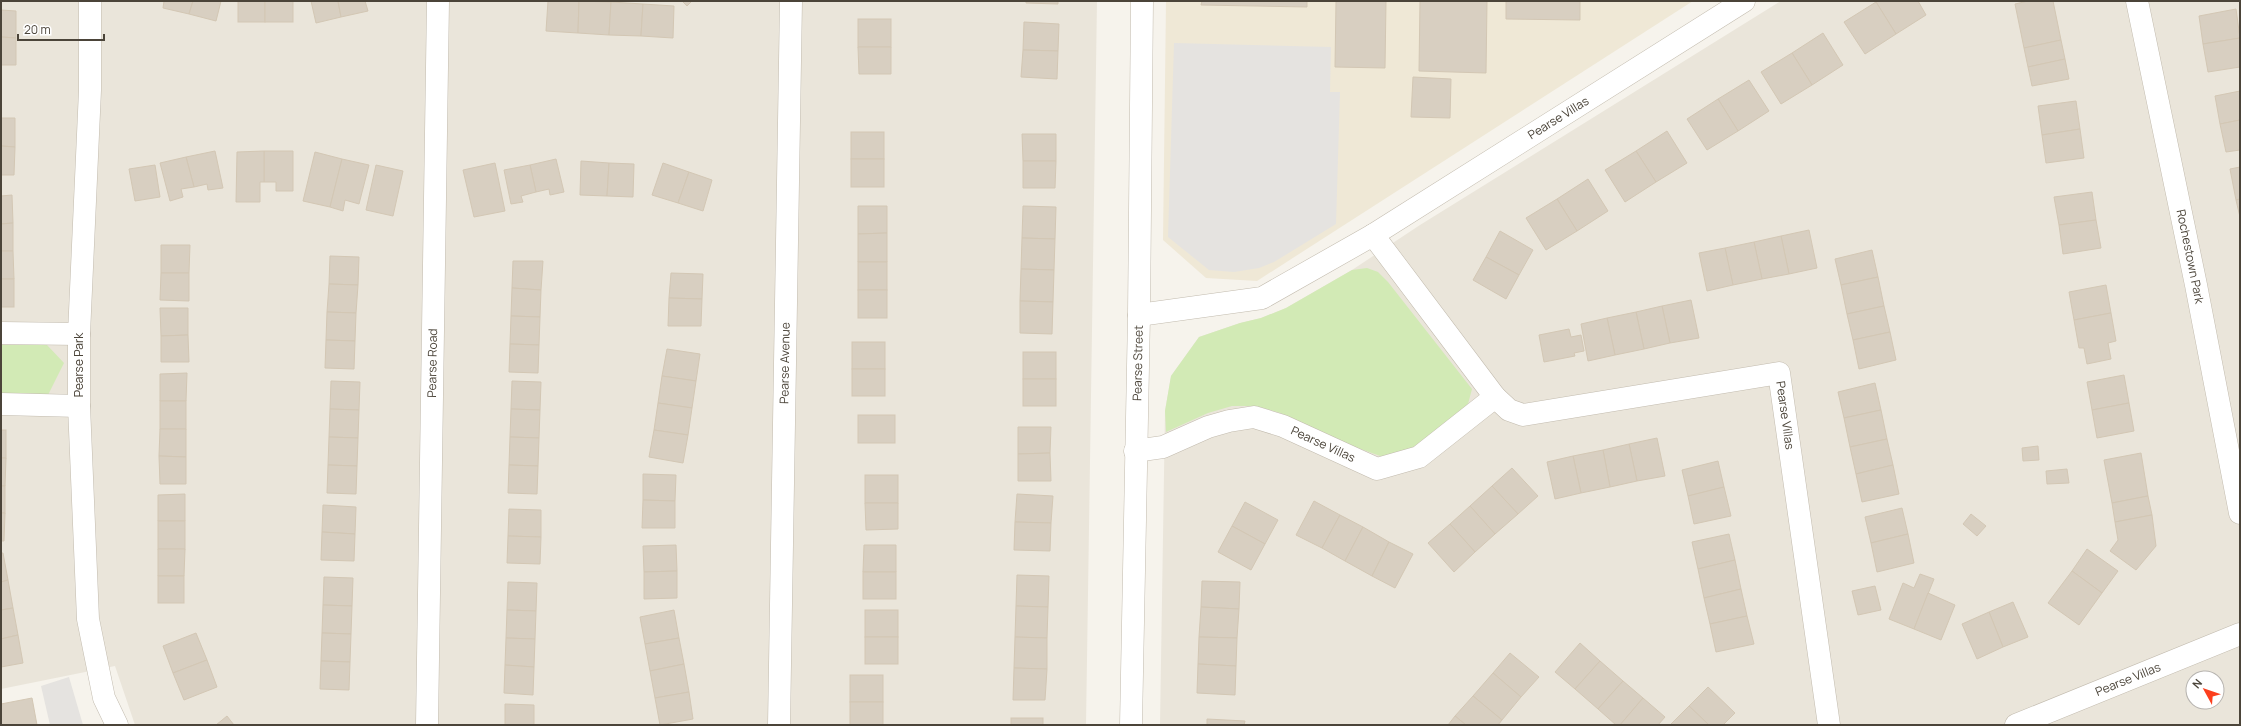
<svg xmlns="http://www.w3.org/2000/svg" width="2241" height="726" font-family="Manrope,sans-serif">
	<rect width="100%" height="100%" fill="#f6f3ec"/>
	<g fill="#eae5da" fill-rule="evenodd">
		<path d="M1,1h1096l-11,724h-951l-20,-59 -114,23z"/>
		<path d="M1781,1h459v724h-1080l5,-314 6,-35 28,-39 41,-14 21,-5 25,-10 66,-38 68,-45zM2193,678h24v24h-24z"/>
	</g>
	<path fill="#efe8d6" d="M1166,1h527l-436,280 -51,-3 -43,-38z"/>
	<g fill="#d2eab5">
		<path d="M1367,268l11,4 10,10 84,107 -4,15 -30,27 -24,17 -31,9 -28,-10 -75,-34 -24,-7h-24l-24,7 -42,19 -1,-21 6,-35 28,-39 41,-14 21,-5 25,-10 66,-38z"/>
		<path d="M1,345h46l17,18 -16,32 -47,-2z"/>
	</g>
	<g fill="#e5e3e0">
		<path d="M1174,43l157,4 -1,45h10l-4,132 -62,38 -15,6 -25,4 -25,-2 -41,-33z"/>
		<path d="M69,677l14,48h-33l-9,-39z"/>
	</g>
	<g fill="#d8cfc1" stroke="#d3c7b4">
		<path d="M164,1h29l-4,13 -26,-6z"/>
		<path d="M193,1h28l-5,20 -27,-7z"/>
		<rect x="238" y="1" width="27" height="21"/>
		<rect x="265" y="1" width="28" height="21"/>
		<path d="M311,1h27l3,16 -25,6z"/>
		<path d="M338,1h27l3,10 -27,6z"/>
		<path d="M548,1h31l-1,32 -32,-2z"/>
		<path d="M579,1l32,1 -2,33 -31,-2z"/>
		<path d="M682,1h10l-5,5z"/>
		<path d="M1026,1h32v3l-32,-1z"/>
		<path d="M1202,1h105v6l-106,-2z"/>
		<path d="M1336,1h50l-1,67 -50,-1z"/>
		<path d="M1420,1h67l-1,72 -67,-2z"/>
		<path d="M1506,1h74v19l-74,-1z"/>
		<path d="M1878,1h40l8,14 -30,19 -20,-32z"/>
		<path d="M2028,1h25l8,39 -37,8 -9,-44z"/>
		<path d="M611,2l32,2 -2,32 -32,-1z"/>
		<path d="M1876,2l20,32 -31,20 -21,-32z"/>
		<path d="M643,4l31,2 -1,32 -32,-2z"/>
		<path d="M2236,9l4,29 -37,6 -4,-28z"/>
		<path d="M1,10l15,1v27l-15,-1z"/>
		<rect x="858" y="19" width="33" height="28"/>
		<path d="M1024,22l35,2 -1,27 -35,-1z"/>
		<path d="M1823,33l20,32 -31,20 -20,-32z"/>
		<path d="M1,37l15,1v27h-15z"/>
		<path d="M2240,38v29l-32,5 -5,-28z"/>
		<path d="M2061,40l4,19 -37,8 -4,-19z"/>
		<path d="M858,47h33v27h-32z"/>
		<path d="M1023,50l35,1 -1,28 -36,-2z"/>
		<path d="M1792,53l20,32 -31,19 -20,-32z"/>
		<path d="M2065,59l4,20 -37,7 -4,-19z"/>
		<path d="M1413,77l38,2 -1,39 -39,-1z"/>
		<path d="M1749,80l20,31 -31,20 -20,-32z"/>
		<path d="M2240,91v29l-20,4 -5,-28z"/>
		<path d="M1718,99l20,32 -31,19 -20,-31z"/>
		<path d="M2076,101l4,28 -38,6 -4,-29z"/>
		<path d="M1,118h14v29l-14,-1z"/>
		<path d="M2240,120v30l-14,2 -6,-28z"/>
		<path d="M2080,129l4,29 -38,5 -4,-28z"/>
		<path d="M1667,131l20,32 -31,19 -20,-31z"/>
		<rect x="851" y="132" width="33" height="27"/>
		<path d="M1022,134h34v27h-33z"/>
		<path d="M1,146l14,1 -1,28h-13z"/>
		<path d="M215,151l8,37 -15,2 -1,-6 -13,3 -8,-30z"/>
		<path d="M264,151h29v40h-17v-9h-12z"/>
		<path d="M264,151v31h-4v20h-24l1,-50z"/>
		<path d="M1636,151l20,31 -31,20 -20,-32z"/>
		<path d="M315,152l27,7 -12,48 -27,-6z"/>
		<path d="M186,157l8,30 -13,2 2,8 -13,4 -10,-38z"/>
		<path d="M342,159l27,6 -10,39 -14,-4 -2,11 -13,-4z"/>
		<path d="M556,159l8,33 -14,3 -1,-6 -13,3 -6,-27z"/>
		<rect x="851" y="159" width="33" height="28"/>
		<path d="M581,161l28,2 -2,33 -27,-1z"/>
		<path d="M1023,161h33l-1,27h-32z"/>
		<path d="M495,163l10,48 -31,6 -11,-47z"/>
		<path d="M609,163l25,1 -1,33 -26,-1z"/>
		<path d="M663,163l26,9 -11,31 -26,-8z"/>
		<path d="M155,165l5,32 -25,4 -6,-32z"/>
		<path d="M376,165l27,6 -10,45 -27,-6z"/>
		<path d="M530,165l6,27 -15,4 2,6 -12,2 -7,-34z"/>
		<path d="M2240,167v32l-4,1 -6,-31z"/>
		<path d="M689,172l23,8 -9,31 -25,-8z"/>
		<path d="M1588,179l20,32 -31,20 -20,-32z"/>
		<path d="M2092,192l4,28 -37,5 -5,-28z"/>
		<path d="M12,195l1,28 -12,1v-28z"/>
		<path d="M1557,199l20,32 -31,19 -20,-32z"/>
		<path d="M2240,199v18l-4,-17z"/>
		<path d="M858,206h29v27l-29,1z"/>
		<path d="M1023,206l33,1 -1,32 -33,-1z"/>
		<path d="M2096,220l5,28 -38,6 -4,-29z"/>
		<path d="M13,223v28h-12v-27z"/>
		<path d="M1809,230l8,38 -28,6 -8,-38z"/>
		<path d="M1500,231l33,19 -14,25 -33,-18z"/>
		<path d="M887,233v29h-29v-28z"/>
		<path d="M1781,236l8,38 -27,5 -8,-37z"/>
		<path d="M1022,238l33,1 -1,31 -33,-1z"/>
		<path d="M1754,242l8,37 -29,6 -8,-37z"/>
		<path d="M161,245h29l-1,28h-28z"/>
		<path d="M1725,248l8,37 -26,6 -8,-38z"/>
		<path d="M1872,250l6,27 -37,8 -6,-26z"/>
		<path d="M1,251h12l1,28h-13z"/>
		<path d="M330,256l29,1 -1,28 -29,-1z"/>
		<path d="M1486,257l33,18 -13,24 -33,-19z"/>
		<path d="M513,261h30l-2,29 -29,-2z"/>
		<rect x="858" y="262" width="29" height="28"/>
		<path d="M1021,269l33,1 -1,32 -33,-1z"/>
		<path d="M161,273h28v28l-29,-1z"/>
		<path d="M671,273l32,1 -1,25 -33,-1z"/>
		<path d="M1878,277l6,29 -37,8 -6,-29z"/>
		<rect x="1" y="279" width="13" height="28"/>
		<path d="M329,284l29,1 -2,28 -29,-1z"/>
		<path d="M2106,285l5,28 -37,7 -5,-28z"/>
		<path d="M512,288l29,2 -1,27 -29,-1z"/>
		<rect x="858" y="290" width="29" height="28"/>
		<path d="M669,298l33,1 -1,27h-33z"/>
		<path d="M1691,300l8,38 -29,5 -8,-37z"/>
		<path d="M1020,301l33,1 -1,32 -32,-1z"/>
		<path d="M1662,306l8,37 -26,6 -8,-37z"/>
		<path d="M1884,306l6,26 -37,8 -6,-26z"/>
		<path d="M160,308h28v27l-27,1z"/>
		<path d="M327,312l29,1 -1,28 -29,-1z"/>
		<path d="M1636,312l8,37 -29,6 -8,-37z"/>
		<path d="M2111,313l5,28 -8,2 3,16 -24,5 -3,-16h-5l-5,-28z"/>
		<path d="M511,316l29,1 -1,28 -29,-1z"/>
		<path d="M1607,318l8,37 -27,6 -7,-37z"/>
		<path d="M1569,329l2,8 10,-2 3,16 -10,2 1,3 -31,6 -5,-27z"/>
		<path d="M1890,332l6,28 -37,9 -6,-29z"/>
		<path d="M188,335l1,27h-28v-26z"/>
		<path d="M326,340l29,1 -1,28 -29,-1z"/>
		<rect x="852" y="342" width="33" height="27"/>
		<path d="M510,344l29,1 -1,28 -29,-1z"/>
		<path d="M667,349l33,5 -4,27 -34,-5z"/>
		<rect x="1023" y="352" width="33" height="27"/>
		<rect x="852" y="369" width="33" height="27"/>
		<path d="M187,373l-1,28h-26v-27z"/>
		<path d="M2124,375l5,28 -37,7 -5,-28z"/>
		<path d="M662,376l34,5 -4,27 -34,-5z"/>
		<rect x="1023" y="379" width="33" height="27"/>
		<path d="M331,381l29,1 -1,28 -29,-1z"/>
		<path d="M512,381l29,1 -1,28 -29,-1z"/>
		<path d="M1875,383l6,27 -37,8 -6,-26z"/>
		<rect x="160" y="401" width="26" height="28"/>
		<path d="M658,403l34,5 -4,27 -34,-5z"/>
		<path d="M2129,403l5,28 -37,7 -5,-28z"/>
		<path d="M330,409l29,1 -1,28 -29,-1z"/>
		<path d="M511,409l29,1 -1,28 -29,-1z"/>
		<path d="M1881,410l6,29 -37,8 -6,-29z"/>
		<rect x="858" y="415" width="37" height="28"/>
		<path d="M1018,427h33l-1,26 -32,1z"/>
		<path d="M160,429h26v28l-27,-1z"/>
		<rect x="1" y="430" width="5" height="28"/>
		<path d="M654,430l34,5 -5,28 -34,-6z"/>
		<path d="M329,437l29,1 -1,28 -29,-1z"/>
		<path d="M510,437l29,1 -1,28 -29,-1z"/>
		<path d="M1657,438l8,38 -28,5 -8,-37z"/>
		<path d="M1887,439l6,26 -37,9 -6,-27z"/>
		<path d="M1629,444l8,37 -27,6 -7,-37z"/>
		<path d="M2038,446l1,14 -16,1 -1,-13z"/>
		<path d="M1603,450l7,37 -29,6 -8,-37z"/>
		<path d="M1050,453l1,28h-33v-27z"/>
		<path d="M2141,453l7,43 -36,7 -8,-43z"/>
		<path d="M159,456l27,1v27h-26z"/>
		<path d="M1573,456l8,37 -26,6 -8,-37z"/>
		<path d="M1,458h5l-1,28h-4z"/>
		<path d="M1718,461l6,26 -36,9 -6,-26z"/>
		<path d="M328,465l29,1 -1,28 -29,-1z"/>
		<path d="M509,465l29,1 -1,28 -29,-1z"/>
		<path d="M1893,465l6,29 -37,8 -6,-28z"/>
		<path d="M1512,468l26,28 -20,18 -26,-28z"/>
		<path d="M2067,469l2,14 -22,1 -1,-13z"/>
		<path d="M643,474l33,1 -1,26 -32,-1z"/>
		<rect x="865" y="475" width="33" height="28"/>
		<rect x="1" y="486" width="4" height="27"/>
		<path d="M1492,486l26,28 -23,20 -25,-28z"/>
		<path d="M1724,487l7,29 -37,8 -6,-28z"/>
		<path d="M185,494v27h-27v-26z"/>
		<path d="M1017,494l36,2 -2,27 -36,-1z"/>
		<path d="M2148,496l4,19 -37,7 -3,-19z"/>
		<path d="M643,500l32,1v27h-33z"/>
		<path d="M1314,501l26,14 -18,33 -26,-13z"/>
		<path d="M1245,502l33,18 -13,24 -33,-18z"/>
		<path d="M865,503h33v26l-32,1z"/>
		<path d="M323,505l33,2 -1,27 -33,-2z"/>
		<path d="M1470,506l25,28 -20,18 -25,-28z"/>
		<path d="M1902,508l6,26 -37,9 -6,-26z"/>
		<path d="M509,509l32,1v27l-33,-1z"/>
		<path d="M1,513h4l-1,28h-3z"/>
		<path d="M1971,514l15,12 -9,10 -14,-12z"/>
		<path d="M1340,515l23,12 -18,34 -23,-13z"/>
		<path d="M2152,515l4,31 -20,24 -26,-19 8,-11 -3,-18z"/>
		<rect x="158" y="521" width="27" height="28"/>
		<path d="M1015,522l36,1 -1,28 -36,-1z"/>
		<path d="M1450,524l25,28 -21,20 -26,-29z"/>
		<path d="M1232,526l33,18 -14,26 -33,-18z"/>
		<path d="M1363,527l26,15 -17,34 -27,-15z"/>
		<path d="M322,532l33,2 -1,27 -33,-1z"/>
		<path d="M1729,534l6,26 -37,9 -6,-27z"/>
		<path d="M1908,534l6,29 -37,9 -6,-29z"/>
		<path d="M508,536l33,1 -1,27 -33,-1z"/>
		<path d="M1389,542l24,12 -18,34 -23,-12z"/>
		<path d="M676,545l1,26 -33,1 -1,-26z"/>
		<path d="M864,545h32v27h-33z"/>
		<path d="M158,549h27l-1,27h-26z"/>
		<path d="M2087,549l31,22 -16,22 -30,-22z"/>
		<path d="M1,553h2l5,27 -7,2z"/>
		<path d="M1735,560l6,29 -37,9 -6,-29z"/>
		<path d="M677,571v27l-33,1v-27z"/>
		<path d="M2072,571l30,22 -23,32 -31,-22z"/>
		<rect x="863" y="572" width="33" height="27"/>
		<path d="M1920,574l14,5 -20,50 -25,-10 14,-36 11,5z"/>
		<path d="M1017,575l32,1 -1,31 -32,-1z"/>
		<rect x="158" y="576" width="26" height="27"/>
		<path d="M324,577l29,1 -1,28 -29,-1z"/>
		<path d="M8,580l5,28 -12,2v-28z"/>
		<path d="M1202,581l38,1 -1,27 -38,-2z"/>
		<path d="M508,582l29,1 -1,28 -29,-1z"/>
		<path d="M1875,586l6,24 -23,5 -6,-24z"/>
		<path d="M1741,589l6,27 -37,8 -6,-26z"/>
		<path d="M1928,593l27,12 -14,35 -27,-11z"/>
		<path d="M2013,602l15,35 -25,10 -14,-35z"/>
		<path d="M323,605l29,1 -1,28 -29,-1z"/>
		<path d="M1016,606l32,1 -1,31 -32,-1z"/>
		<path d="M1201,607l38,2 -2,29 -38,-1z"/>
		<path d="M13,608l5,27 -17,4v-29z"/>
		<path d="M507,610l29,1 -1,28 -29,-1z"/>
		<path d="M674,610l5,28 -34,6 -5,-27z"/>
		<rect x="865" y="610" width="33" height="27"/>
		<path d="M1989,612l14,35 -26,12 -15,-35z"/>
		<path d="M1747,616l7,28 -38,8 -6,-28z"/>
		<path d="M196,633l11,27 -34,13 -10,-27z"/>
		<path d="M322,633l29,1 -1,28 -29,-1z"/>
		<path d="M18,635l5,28 -22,4v-28z"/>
		<rect x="865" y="637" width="33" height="27"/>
		<path d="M1015,637l32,1v31l-33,-1z"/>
		<path d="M1199,637l38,1 -1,28 -38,-2z"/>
		<path d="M506,638l29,1 -1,28 -29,-2z"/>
		<path d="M679,638l5,26 -34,7 -5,-27z"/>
		<path d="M1580,643l20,18 -25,28 -20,-17z"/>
		<path d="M1510,653l29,24 -18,20 -28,-24z"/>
		<path d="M207,660l10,27 -33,13 -11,-27z"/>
		<path d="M321,661l29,1 -1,28 -29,-1z"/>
		<path d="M1600,661l23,20 -25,28 -23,-20z"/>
		<path d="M684,664l5,28 -34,6 -5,-27z"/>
		<path d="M1198,664l38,2 -1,29 -38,-2z"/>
		<path d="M505,665l29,2 -1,28 -29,-2z"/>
		<path d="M1014,668l33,1 -2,31h-32z"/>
		<path d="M1493,673l28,24 -19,23 -29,-24z"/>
		<rect x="850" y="675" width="33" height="27"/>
		<path d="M1623,681l20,17 -23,27h-4l-18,-16z"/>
		<path d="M1708,687l27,26 -12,12h-14l-20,-19z"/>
		<path d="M689,692l4,27 -33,6 -5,-27z"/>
		<path d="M1473,696l29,24 -4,5h-32l-11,-9z"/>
		<path d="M32,698l5,27h-36v-21z"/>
		<path d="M1643,698l22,19 -7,8h-38z"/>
		<rect x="850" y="702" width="33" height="23"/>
		<path d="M505,704l29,1v20h-29z"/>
		<path d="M1689,706l20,19h-39z"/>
		<path d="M227,716l7,9h-18z"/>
		<path d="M1455,716l11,9h-18z"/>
		<rect x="1011" y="718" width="32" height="7"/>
		<path d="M1207,719l38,2 -1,4h-37z"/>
	</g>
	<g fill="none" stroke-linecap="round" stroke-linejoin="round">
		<g stroke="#c2bbae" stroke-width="23">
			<g id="minor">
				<path d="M90,1v89l-11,244v72l9,213 16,79 13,27"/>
				<path id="s1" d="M2137,1l59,284 44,228"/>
				<path id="s2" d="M1373,235l122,162 14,13 14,5 256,-42 50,352"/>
				<path id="s3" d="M1139,315l123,-17 111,-63 371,-234"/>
				<path d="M1,333l78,1"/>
				<path d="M1,404l78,2"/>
				<path id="s4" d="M1135,451l28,-4 45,-20 21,-6 25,-4 29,9 94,43 42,-12 76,-60"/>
				<path id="s5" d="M427,725l11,-724"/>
				<path id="s6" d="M779,725l12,-724"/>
				<path id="s7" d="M1131,725l8,-410 3,-314"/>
				<path id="s8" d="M2016,725l224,-91"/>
			</g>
		</g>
		<use href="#minor" stroke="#fff" stroke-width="22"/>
	</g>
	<g text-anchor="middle" stroke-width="3" stroke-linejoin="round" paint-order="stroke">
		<g font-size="12" fill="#4b4439" stroke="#fff">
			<text dy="4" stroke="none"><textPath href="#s3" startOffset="471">Pearse Villas</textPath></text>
			<text dy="4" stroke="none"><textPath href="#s1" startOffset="261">Rochestown Park</textPath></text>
			<text dy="4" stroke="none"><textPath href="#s5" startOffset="362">Pearse Road</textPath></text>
			<text dy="4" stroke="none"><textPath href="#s6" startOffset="362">Pearse Avenue</textPath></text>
			<text dy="4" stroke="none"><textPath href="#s7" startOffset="362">Pearse Street</textPath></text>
			<text transform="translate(79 365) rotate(-90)" y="4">Pearse Park</text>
			<text dy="4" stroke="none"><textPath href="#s2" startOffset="539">Pearse Villas</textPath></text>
			<text dy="4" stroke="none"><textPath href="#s4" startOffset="199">Pearse Villas</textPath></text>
			<text dy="4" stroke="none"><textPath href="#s8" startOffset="121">Pearse Villas</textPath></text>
		</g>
	</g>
	<rect width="2241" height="726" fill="none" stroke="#4b4439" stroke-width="4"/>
	<g transform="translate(2205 690) rotate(310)"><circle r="19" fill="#ffffff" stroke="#b7b4b0"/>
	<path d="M0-3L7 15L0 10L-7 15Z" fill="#fc3f1d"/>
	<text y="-6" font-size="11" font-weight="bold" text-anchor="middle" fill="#4b4439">N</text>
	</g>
	<path d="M18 34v6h86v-6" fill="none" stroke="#4b4439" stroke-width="2"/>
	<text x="24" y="34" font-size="12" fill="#4b4439" stroke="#ffffff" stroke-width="3" paint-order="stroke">20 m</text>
</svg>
